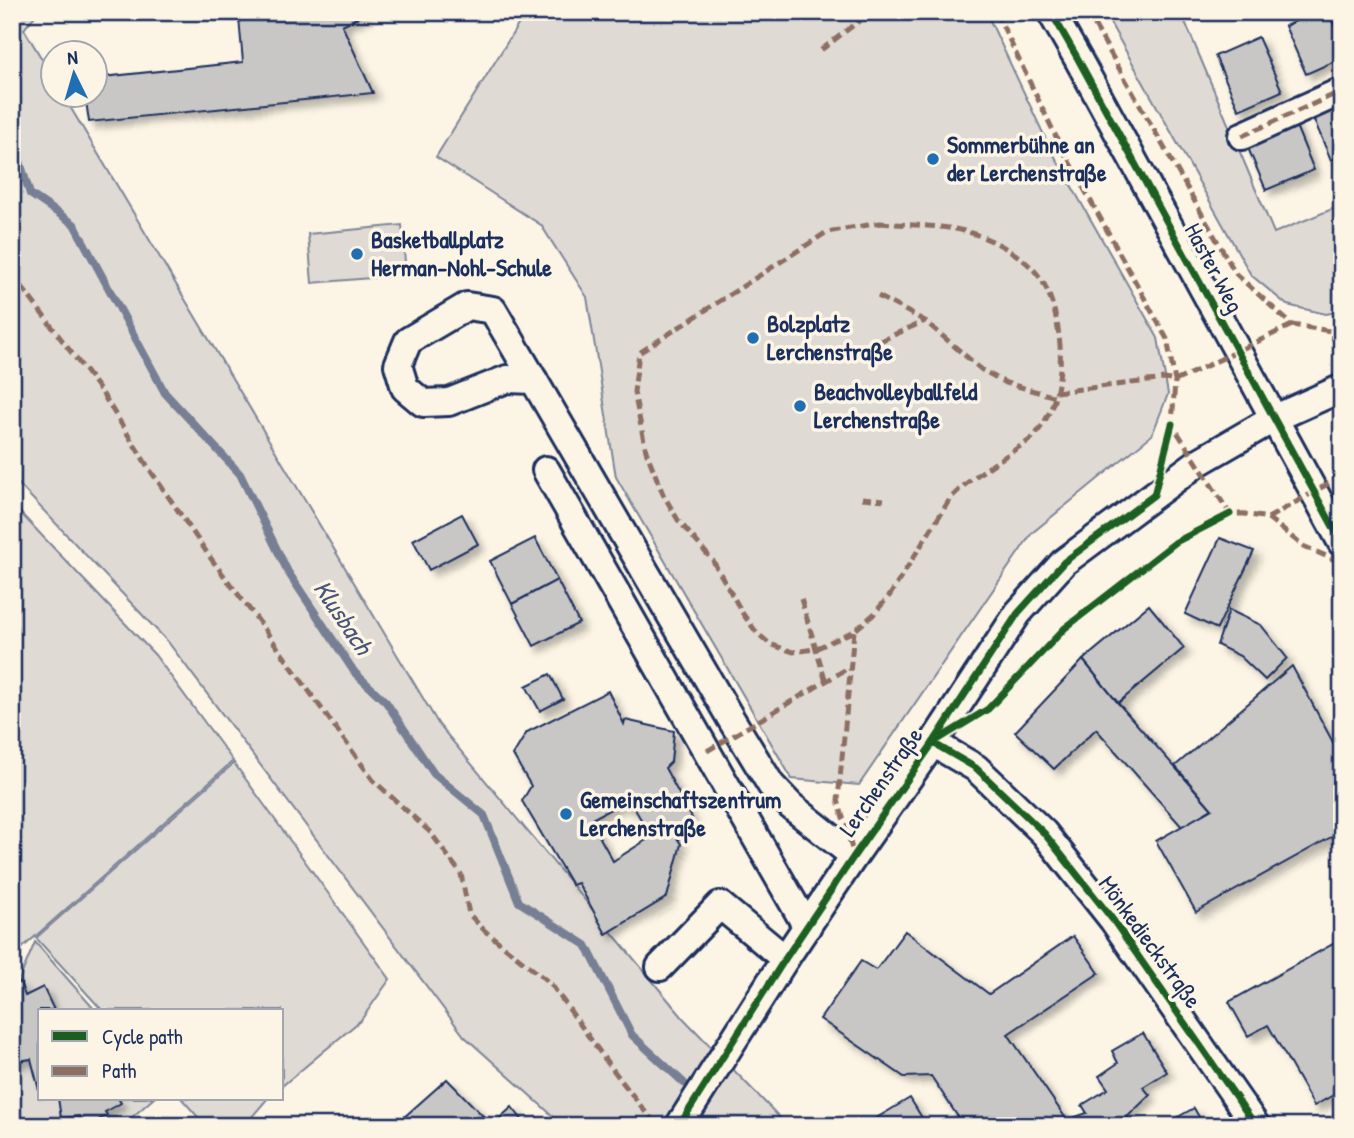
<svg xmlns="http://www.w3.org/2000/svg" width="1354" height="1138" font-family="'Patrick Hand',sans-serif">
	<defs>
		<filter id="shadow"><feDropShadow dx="6" dy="6" stdDeviation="3.5" flood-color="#0004"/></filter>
	</defs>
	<rect width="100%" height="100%" fill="#fcf5e5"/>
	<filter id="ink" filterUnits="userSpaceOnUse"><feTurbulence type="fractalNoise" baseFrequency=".0143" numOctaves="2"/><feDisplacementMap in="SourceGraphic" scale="14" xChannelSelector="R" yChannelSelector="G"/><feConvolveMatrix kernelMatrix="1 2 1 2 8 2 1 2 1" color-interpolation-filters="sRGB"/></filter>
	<g filter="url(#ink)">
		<g fill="#dfdbd4" stroke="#7d8599" stroke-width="2">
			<path d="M12,12h26l-14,17 28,47v18l11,1 376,630 245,294 104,107h-224l-100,-90 -296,-394 -156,-165z"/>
			<path d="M526,12h460l64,136 108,190 10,56 -16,41 -120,98 -173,252 -67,-6 -176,-302 -29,-180 -46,-72 -105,-68z"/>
			<path d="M1104,12h77l93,221 68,-28v106l-16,3 -39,-9 -36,-30z"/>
			<path d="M402,225l4,50 -94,8 -4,-49z"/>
			<path d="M12,504l143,151 78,106 -221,196z"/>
			<path d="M234,763l156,216 -29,41 -79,66v-76h-180l-66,-72z"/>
			<path d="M35,942l60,68h-55v88h114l-32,28h-110v-129z"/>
			<path d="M181,1098h87l-24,28h-38z"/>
		</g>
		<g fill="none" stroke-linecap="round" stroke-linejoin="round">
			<path stroke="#767f94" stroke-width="8" d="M12,136l18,58 44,30 91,169 75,81 48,98 67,101 31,29 48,72 50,41 35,87 67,43 46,90 52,48"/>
		</g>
		<g fill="#c8c7c6" stroke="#1b2f5e" stroke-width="2" fill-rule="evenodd" filter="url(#shadow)">
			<path d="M251,12h118l-27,13 31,68 -284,29 -4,-28h9v-16l149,-16 -4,-44z"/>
			<path d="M1315,12h13l14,30v16l-36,16 -21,-48z"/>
			<path d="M1258,37l24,54 -43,19 -24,-54z"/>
			<path d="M1342,100v56l-11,4 -20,-47z"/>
			<path d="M1294,121l20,49 -48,20 -21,-49z"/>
			<path d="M462,514l16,30 -49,26 -16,-30z"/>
			<path d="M535,538l22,42 -45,24 -22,-43z"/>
			<path d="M1220,538l34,13 -37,78 -32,-15z"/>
			<path d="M557,580l22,43 -45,23 -22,-42z"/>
			<path d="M1149,605l35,43 -66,55 -35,-43z"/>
			<path d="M1229,610l32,15 26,33 -22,22 -25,-24 -23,-11z"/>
			<path d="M1083,660l35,43 94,106 -30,18 -86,-98 -42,40 -39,-37z"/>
			<path d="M1292,666l50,93v72l-146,81 -40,-71 56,-32 -37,-43z"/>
			<path d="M550,674l13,25 -23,12 -14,-25z"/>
			<path d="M608,691l16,33 1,-4 49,11 -3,31 -6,6 27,50 -19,14 8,12 -14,53 -61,37 -28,-51 -6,2 -50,-84 9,-15 -18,-31 14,-23zM620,804l15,5 16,28 -38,24 -23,-41z"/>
			<path d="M905,931l84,63 84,-58 26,37 -91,61 59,86 20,-7 -5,-8 26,-16 -9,-13 19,-13 -6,-12 31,-18 24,39 -24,15 7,8 -32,31h-154l-33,-50 -27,1 -84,-58 41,-58 15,9z"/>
			<path d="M1342,939v151l-28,16 -46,-81 -20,11 -19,-34z"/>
			<path d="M20,982l5,14 18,-9 11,23h-14v79l-1,1 -8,-31 -18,3 -1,-5v-71z"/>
			<path d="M447,1079l36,37 -11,10h-78z"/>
			<path d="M58,1098h60l3,5 -16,9 2,3 -19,11h-6l-3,-10 -18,2z"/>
			<path d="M910,1098l17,28h-64z"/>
			<path d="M512,1107l15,19h-36z"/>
			<path d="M1194,1108l10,18h-42z"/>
			<path d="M483,1116l8,10h-18z"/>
		</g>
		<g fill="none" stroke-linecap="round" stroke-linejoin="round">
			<g stroke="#1b2f5e" stroke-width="32">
				<g id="minor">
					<path d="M1051,12l27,47 264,484"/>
					<path d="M1242,136l100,-45"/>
					<path d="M534,380l-27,-1 -58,23 -26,1 -18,-15 -7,-23 10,-24 59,-35 26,4 238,409 40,66 20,21 63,50"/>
					<path d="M546,470l261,457"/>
					<path d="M933,743l43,25 68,65 69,87 143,206"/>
					<path d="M660,967l60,-62 65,54"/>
					<path d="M679,1126l106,-167 69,-103 79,-113 85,-130 46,-51 133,-99 76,-44 69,-31"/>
				</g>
			</g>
			<use href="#minor" stroke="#fcf5e5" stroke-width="26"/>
			<g stroke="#8d6e63" stroke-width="5" stroke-dasharray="10 5" stroke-linecap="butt">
				<path d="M996,12l65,135 106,192 8,42 -3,43 58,90"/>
				<path d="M1087,12l149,262 56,51 38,6 12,25"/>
				<path d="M821,50l50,-38"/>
				<path d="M1242,136l100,-45"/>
				<path d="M880,223c25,2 51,2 75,6 30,5 74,27 89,55 10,19 14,40 16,61 2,33 -4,65 -25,90 -6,7 -15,11 -22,16 -22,15 -45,28 -63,48l-60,96 -17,20 -19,16 -39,18 -22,3 -23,-8 -13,-11 -14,-19 -30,-53 -35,-41 -15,-26 -17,-43 -12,-59 5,-39 188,-121z"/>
				<path d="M12,274l90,119 48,77 62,90 48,63 113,157 58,53 30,41 8,40 16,17 66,53 56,78 40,52 11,12"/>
				<path d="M878,296l47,25 57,49 24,13 50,14"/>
				<path d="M880,341l45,-20"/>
				<path d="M1056,392l109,-13 10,2 117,-56"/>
				<path d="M862,498l22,2"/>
				<path d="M1224,518l6,-4h14l24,4 35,28 39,17"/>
				<path d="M1268,518l74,-42"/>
				<path d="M801,599l25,83"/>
				<path d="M854,631l-16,169 16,56"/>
				<path d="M707,751l143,-84"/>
			</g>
			<g stroke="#fcf5e5" stroke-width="11">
				<g id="cycleway">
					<path d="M1051,12l27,47 264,484"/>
					<path d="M939,739l49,-30 77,-81 111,-86 54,-28"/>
					<path d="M933,743l43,25 68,65 69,87 143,206"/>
					<path d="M679,1126l106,-167 69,-103 79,-113 85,-130 46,-51 90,-67 18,-71"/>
				</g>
			</g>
			<use href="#cycleway" stroke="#1b5e20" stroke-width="7"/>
		</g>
	</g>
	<g fill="#1f6fb2" stroke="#fcf5e5" stroke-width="2.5">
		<circle cx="933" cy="159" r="7"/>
		<circle cx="357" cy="254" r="7"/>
		<circle cx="753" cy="338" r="7"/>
		<circle cx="800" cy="406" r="7"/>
		<circle cx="566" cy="814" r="7"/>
	</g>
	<g text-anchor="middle" stroke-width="7" stroke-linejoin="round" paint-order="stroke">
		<g font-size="24" font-weight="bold" fill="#1b2f5e" stroke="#fcf5e5" text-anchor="start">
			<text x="947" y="153">Sommerbühne an<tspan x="947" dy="28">der Lerchenstraße</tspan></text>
			<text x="371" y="248">Basketballplatz<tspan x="371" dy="28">Herman-Nohl-Schule</tspan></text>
			<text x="767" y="332">Bolzplatz<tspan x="767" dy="28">Lerchenstraße</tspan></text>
			<text x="814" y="400">Beachvolleyballfeld<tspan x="814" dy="28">Lerchenstraße</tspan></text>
			<text x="580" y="808">Gemeinschaftszentrum<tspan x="580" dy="28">Lerchenstraße</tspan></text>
		</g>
		<g font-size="24" fill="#1b2f5e" stroke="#fcf5e5">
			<text transform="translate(1214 268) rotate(62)" y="8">Haster Weg</text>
			<text transform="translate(881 782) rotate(-55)" y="8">Lerchenstraße</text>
			<text transform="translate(1150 942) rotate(54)" y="8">Mönkedieckstraße</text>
		</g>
		<g font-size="26" font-style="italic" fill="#485779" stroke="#fcf5e5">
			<text transform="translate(343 617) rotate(56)" y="9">Klusbach</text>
		</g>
	</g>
	<rect width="1354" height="1138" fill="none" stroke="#fcf5e5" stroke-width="42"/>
	<rect x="21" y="21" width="1312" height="1096" fill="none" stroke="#1b2f5e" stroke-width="2.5" filter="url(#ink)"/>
	<rect x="38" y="1009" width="245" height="91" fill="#fcf5e5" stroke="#a2a6af" stroke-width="2"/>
	<rect x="52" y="1031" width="35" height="10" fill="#1b5e20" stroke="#a2a6af" stroke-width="2"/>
	<text x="102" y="1044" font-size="21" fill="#1b2f5e">Cycle path</text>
	<rect x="52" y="1066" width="35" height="10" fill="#8d6e63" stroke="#a2a6af" stroke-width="2"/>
	<text x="102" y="1078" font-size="21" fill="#1b2f5e">Path</text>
	<g transform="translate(74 74) rotate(355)"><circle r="33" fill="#fcf5e5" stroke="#a2a6af" stroke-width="2"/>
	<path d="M0-5L12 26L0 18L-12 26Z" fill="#1f6fb2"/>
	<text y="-10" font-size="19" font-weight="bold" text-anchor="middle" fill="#1b2f5e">N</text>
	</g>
</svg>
